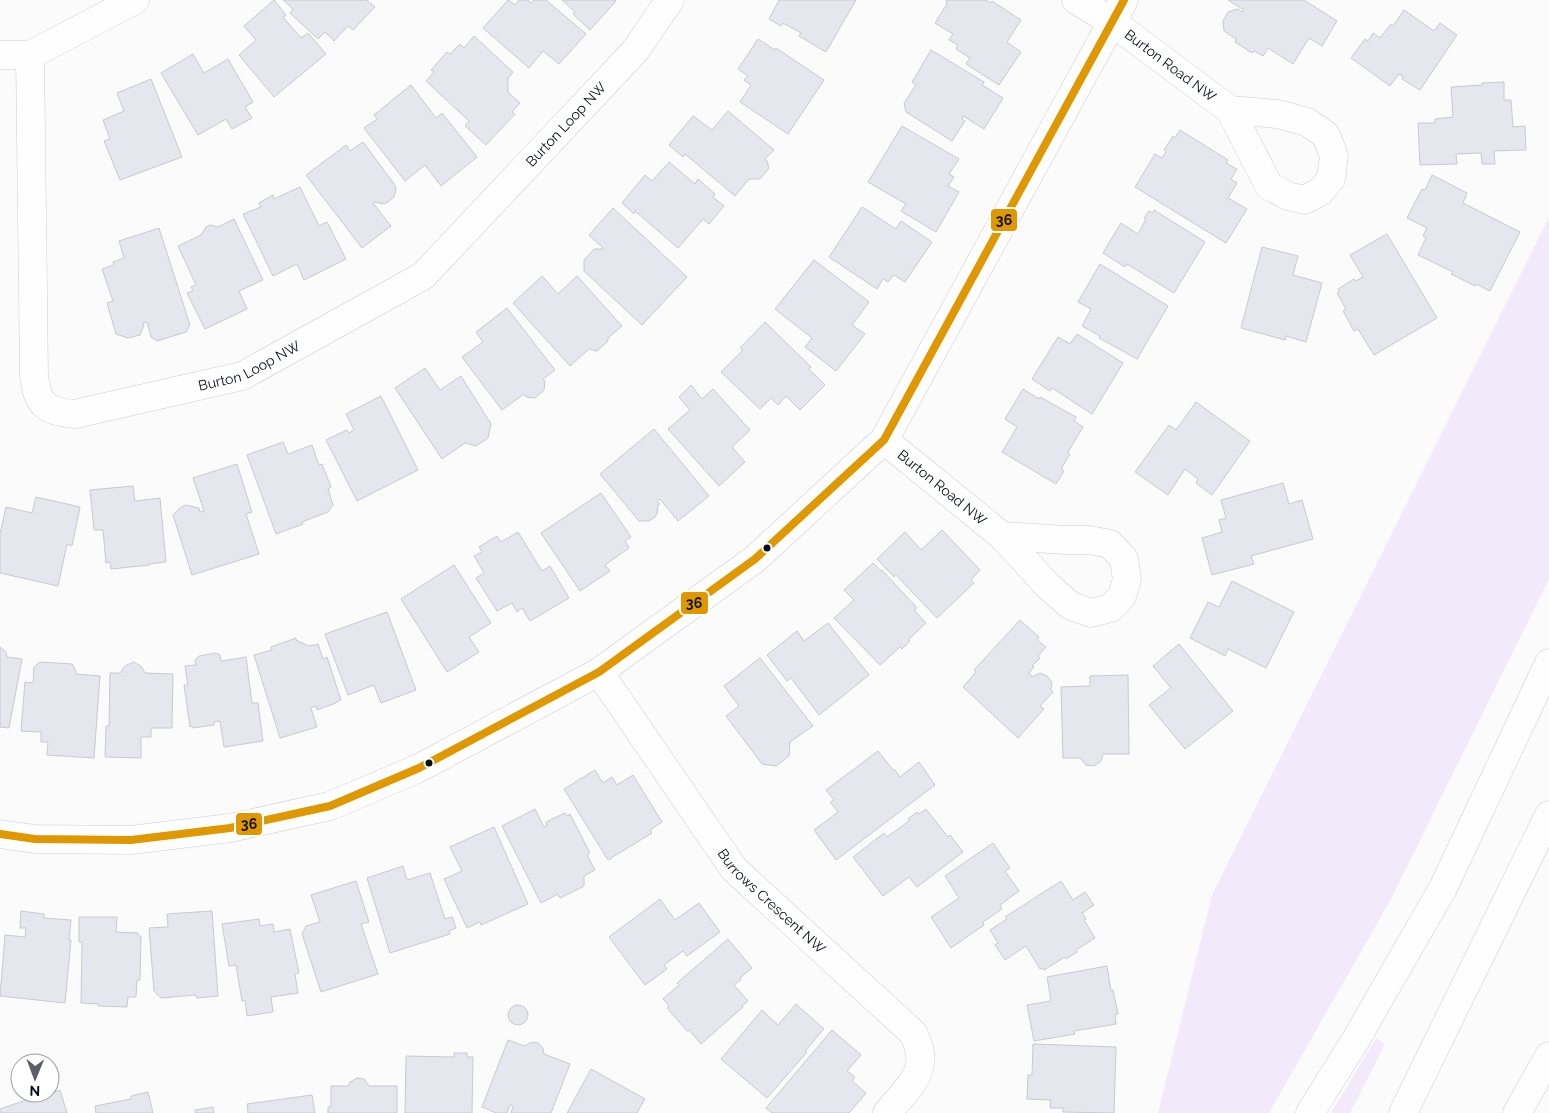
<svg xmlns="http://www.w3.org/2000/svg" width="1549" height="1113" font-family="Raleway,sans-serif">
	<rect width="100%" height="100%" fill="#fbfbfb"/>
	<g fill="#f2eafa">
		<path d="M1549,217v362l-159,322 -121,212h-111l54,-218z"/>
		<path d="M1376,1038l9,6 -35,69h-19z"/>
	</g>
	<g fill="#e5e6ee" stroke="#c9c9cf">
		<path d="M274,0l12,15 -3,2 18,21 7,-5 18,21 -52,43 -35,-42 17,-15 -12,-14z"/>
		<path d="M283,0h84l8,7 -22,23 -5,-4 -14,15 -9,-9 -7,7 -28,-26 3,-4z"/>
		<path d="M508,0l7,5 4,-5h9l3,3 3,-3h12l40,34 -27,30 -16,-13 -14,17 -46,-40z"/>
		<path d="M562,0h53l1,1 -26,29 -17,-16 2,-2z"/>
		<path d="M779,0h77l-30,52 -27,-16 2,-3 -18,-10 -2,3 -12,-7z"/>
		<path d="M946,0h40l5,3 1,-2 29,19 -14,22 14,10 -22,33 -33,-21 4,-6 -14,-9 2,-4 -9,-5 4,-6 -18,-11 12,-19z"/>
		<path d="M1228,0h76l33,21 -15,25 -13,-8 -16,26 -25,-16 -5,8 -9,-5 -2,2 -17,-11 1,-3 -12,-8 -1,-10 5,-9 10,-3 4,3 2,-2z"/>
		<path d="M1404,10l30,21 6,-8 17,12 -37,55 -18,-11 1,-3 -4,-2 -9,12 -39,-28 14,-19 3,2 5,-8 7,5 11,-14 2,2z"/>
		<path d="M474,36l39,36 -5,6v14l12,11 -8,9 3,2 -29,31 -21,-19 4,-5 -43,-40 8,-9 -3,-2 16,-18 3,2 10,-10 4,4z"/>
		<path d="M758,39l17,11 1,-2 48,32 -36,54 -48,-32 11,-17 -7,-5 4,-4 -10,-7z"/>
		<path d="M931,50l53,32 -2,3 21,13 -19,31 -21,-13 -1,3 3,2 -13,20 -46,-29 -2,-9 12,-18 -4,-3z"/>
		<path d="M193,54l11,19 24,-14 25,43 -8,5 7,11 -20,11 -6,-10 -28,16 -37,-62z"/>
		<path d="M151,79l31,78 -62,23 -16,-39 6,-2 -7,-19 21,-9 -7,-18z"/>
		<path d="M1504,82v18h7l2,27 12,-1 1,24 -32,1 1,13h-13l-1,-11 -25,1 1,10 -37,1 -2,-42h17v-4l18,-2 -2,-30 31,-2v-2z"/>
		<path d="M411,85l25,33 6,-5 35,44 -36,29 -16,-21 -20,16 -41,-53 13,-9 -3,-4z"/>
		<path d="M728,111l46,39 -9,9 2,2 2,7 -9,11h-11l-14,17 -50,-42 -2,3 -14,-12 24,-29 19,14z"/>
		<path d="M902,126l57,33 -10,15 5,3 -6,9 11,6 -23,40 -35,-21 5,-7 -38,-22z"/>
		<path d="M1180,130l48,30 -2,3 11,6 -6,10 6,4 -9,15 19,11 -21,34 -91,-56 20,-33 7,4 4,-6 -2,-2 9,-14 2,2z"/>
		<path d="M363,142l32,43 1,5 -2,7 -6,5 -4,2 -10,-2 -1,1 18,23 -29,22 -56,-73 40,-30 4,6z"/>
		<path d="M669,162l26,22 3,-5 17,15 -2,3 11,9 -15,18 -6,-5 -25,29 -43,-37 -1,3 -12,-11 23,-28 7,6z"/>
		<path d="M1432,175l35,18 -4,10 57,29 -30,59 -14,-7 -1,2 -24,-12 2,-2 -35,-17 8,-17 -3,-2 4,-8 -20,-10 15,-29 3,1z"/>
		<path d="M300,187l19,39 8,-4 19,37 -42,21 -7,-16 -24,12 -30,-62 18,-7 -2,-4 14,-8 1,4z"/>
		<path d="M862,207l34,22 5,-8 31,21 -27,40 -11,-7 -6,7 -5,-3 -6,10 -48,-32z"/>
		<path d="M613,208l74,69 -45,48 -58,-54v-11l10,-11h10l-15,-14z"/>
		<path d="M1154,210l51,32 -31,51 -47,-29 -2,3 -22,-14 18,-30 17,11 8,-15 -2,-1 5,-7 4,2z"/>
		<path d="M234,219l29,61 -24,11 8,18 -42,20 -18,-36 6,-2 -2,-4 5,-2 -18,-39 23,-11 5,-8 4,-2 8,2z"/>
		<path d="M159,228l31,97 -4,7 -29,9 -6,-4 -4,-15 -4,1 1,2 -4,10 -12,3 -12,-4 -9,-31 6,-2 -11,-32 12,-4 -1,-3 11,-4 -5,-17z"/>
		<path d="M1387,234l50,84 -63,37 -16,-26 -4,2 -11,-20 3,-2 -9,-16 3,-2 -2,-2 16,-10 2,2 7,-4 -13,-22z"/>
		<path d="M1262,247l36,9 -5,19 29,8 -16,59 -20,-6 -1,4 -44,-12z"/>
		<path d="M814,260l55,42 -17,23 13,9 -29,37 -31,-24 7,-9 -37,-29z"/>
		<path d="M1100,264l68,42 -31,53 -38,-21 1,-2 -18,-10 9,-17 -13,-7z"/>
		<path d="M542,276l16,18 19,-18 45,50 -14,12v3l-11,10 -8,-2 -19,17 -57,-63z"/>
		<path d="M507,308l48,62 -12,9 2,2 -1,9 -9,8 -9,-1 -2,-3 -22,16 -40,-53 21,-15 -7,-10z"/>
		<path d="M765,322l46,45 -2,2 16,16 -25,25 -14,-14 -8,9 -7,-7 -11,11 -39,-37 22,-22 -3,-2z"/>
		<path d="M1077,334l46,29 -31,51 -40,-26 -2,3 -18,-12 26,-42 12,7z"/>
		<path d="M425,368l15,22 21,-14 30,48 -3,14 -12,8 -11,-3 -23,16 -47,-71z"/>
		<path d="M691,385l11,14 11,-10 37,41 -18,17 13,15 -26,24 -51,-57 22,-19 -11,-13z"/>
		<path d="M1023,389l16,10 1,-2 36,20 -2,4 9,6 -15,25 2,2 -9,15 3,2 -8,13 -54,-32 15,-25 -12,-8z"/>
		<path d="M381,396l37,74 -61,31 -31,-61 21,-10 2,3 5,-3 -8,-16z"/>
		<path d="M1196,402l54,39 -38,54 -16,-12 2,-4 -13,-10 -17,26 -33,-23 34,-47 7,5z"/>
		<path d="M654,429l55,67 -31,25 -18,-22 -3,2 3,3 -2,1 -1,9 -2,3 -6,4h-10l-39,-47z"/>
		<path d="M283,442l5,12 24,-9 7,20 3,-1 9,23 -3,2 5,16 -5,7 -26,10 1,2 -27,10 -29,-79z"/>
		<path d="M237,464l15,48 -6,2 13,40 -67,21 -19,-60 7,-7 6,-3 13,3 1,4 4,-1 -11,-33z"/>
		<path d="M1283,483l6,21 13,-4 11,39 -62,17 3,8 -42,11 -10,-37 20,-6 -3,-12 7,-2 -5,-18z"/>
		<path d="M133,486l2,15 25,-3 6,64 -17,2 1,1 -39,4 -1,-7 -4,1 -3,-33h-9l-4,-40z"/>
		<path d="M601,493l30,44 -6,4 4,7 -24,17 5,6 -30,20 -39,-58z"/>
		<path d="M36,497l44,10 -8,39 -5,-2 -9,42 -58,-13v-39l6,-27 26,6z"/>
		<path d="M942,530l38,40 -9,10 3,3 -37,35 -42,-44 -1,3 -17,-18 28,-27 16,18z"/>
		<path d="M518,532l24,39 8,-5 19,32 -39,23 -8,-13 -5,4 -5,-9 -15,8 -21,-33 8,-5 -10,-17 8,-4 -3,-5 18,-11 4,6z"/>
		<path d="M873,563l8,8 1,-1 35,38 -3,2 12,13 -18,17 2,1 -8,8 -2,-2 -20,18 -46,-47 20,-18 -10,-10z"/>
		<path d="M454,565l37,58 -22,14 10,15 -32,20 -46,-73z"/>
		<path d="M1232,581l62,31 -28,56 -38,-19 -3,7 -35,-18 18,-36 11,5z"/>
		<path d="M387,612l29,78 -35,13 -7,-18 -26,10 -23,-61z"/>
		<path d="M1020,620l19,17 -2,3 9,7 -8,9 2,2 -8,8 2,1 -5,6 3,4 8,-4 7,3 5,6 -1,8 2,2 -13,14 4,3 -26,29 -55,-51 13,-15 -2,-2z"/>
		<path d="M828,623l41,52 -50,40 -28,-37 -4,3 -20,-26 30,-24 7,10z"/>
		<path d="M296,638v2l13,6 9,-2 5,15 4,-2 14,43 -5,2v1l-19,7 -1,-4 -5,2 6,19 -37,11 -26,-83 18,-5 -1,-3z"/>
		<path d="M1179,644l54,67 -48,38 -36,-44 22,-17 -18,-22z"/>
		<path d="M0,647l6,5 1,5 15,2 -13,69 -9,-1z"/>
		<path d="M216,653l4,2 1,6 25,-4 6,46h6l5,38 -39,6 -4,-26 -6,1v3l-21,3 -1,-2 -2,1 -6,-42h4l-3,-19 11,-1 -1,-5 4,-4z"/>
		<path d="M760,658l53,68 -23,16 -1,14 -13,10 -14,-2 -36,-48 13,-10 -15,-20z"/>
		<path d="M40,662l32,2 4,7v3l24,2 -6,82 -47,-3 1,-13h-7v-10l-20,-1 4,-49 8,1 1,-16z"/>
		<path d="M133,662l8,4 4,7 28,1 -1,54h-21v9h-10v21l-36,-1 1,-31h3l1,-53h10l5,-7z"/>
		<path d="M1128,675l1,79h-26l-2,7 -7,5 -8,-1 -6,-7h-17l-2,-71 29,-1v-10z"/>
		<path d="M878,751l15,19 1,-1 6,8 19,-15 16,23 -99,75 -22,-30 24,-18 -8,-10 4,-2 -8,-10z"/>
		<path d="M595,770l8,13 9,-6 5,8 16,-10 29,47 -12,8 2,3 -44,27 -44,-71z"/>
		<path d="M535,809l9,18 3,-2 -1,-3 19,-9 2,3 3,-2 20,39 -3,2 8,15 -11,6v10l-24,12 -2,-4 -17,9 -39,-77z"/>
		<path d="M926,809l22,28 2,-2 13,17 -46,35 -8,-10 -26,19 -30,-39 31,-24 3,4 22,-16 -1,-2 9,-7 2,2z"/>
		<path d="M494,827l34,77 -47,21 -1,-3 -13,6 -23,-49 18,-8 -12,-24z"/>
		<path d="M993,843l17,25 -5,3 14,20 -19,14 2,4 -19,13 1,3 -33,23 -20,-31 28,-19 -14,-22z"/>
		<path d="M403,866l4,14 23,-7 15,46 7,-2 4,11 -7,3 1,3 -60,19 -23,-75z"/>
		<path d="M356,881l13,41 -8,2 17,50 -57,18 -19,-58 4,-8 14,-4 -9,-27z"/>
		<path d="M1061,881l12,19 12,-8 9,13 -12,8 4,6 -2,1 11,18 -19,12 1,2 -11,7 -1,-2 -21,13 -2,-2 -2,1 -14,-23 -21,14 -10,-15 3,-2 -8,-13 17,-11 -2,-2z"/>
		<path d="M660,899l15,21 24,-17 21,29 -33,24 -4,-5 -19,14 3,4 -22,16 -36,-48z"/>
		<path d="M21,911l23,3v4l27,2 -2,20h2l-6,63 -65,-7 5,-61 20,2 1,-9h-6z"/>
		<path d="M212,911l6,85 -21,2 -1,-3 -35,3 -7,-7 -5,-63 19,-1 -1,-13z"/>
		<path d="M79,917h38l-1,15 22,1v3h3l-1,44h-3l-1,17h-8l-1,10 -29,-1v-2l-17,-1 1,-61h-3z"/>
		<path d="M259,919l1,7 13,-2 1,8 16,-3 9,44 -4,1 3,19 -27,4 2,15 -26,4 -2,-16 -3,1 -6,-36 -7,1 -7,-42z"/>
		<path d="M728,939l24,29 -12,10 1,2 -7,5 14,16 -6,5 1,1 -42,37 -12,-14 -2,1 -20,-23 2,-2 -6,-7 16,-14 -2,-2z"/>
		<path d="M1107,966l4,25 2,-1 5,24h-3l1,10 -42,7 1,3 -41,7 -7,-36 24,-4 -4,-24z"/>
		<path d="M796,1004l28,25 -19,22 2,1 -40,46 -46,-39 41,-49 16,15z"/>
		<circle cx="518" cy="1015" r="10"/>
		<path d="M832,1030l29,25 -14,16 8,6 -3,4 14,12 -17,20h-77l-6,-5z"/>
		<path d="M508,1040l16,6 8,-4 6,1 5,5 1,6 26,10 -19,49h-40l2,-7 -3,-1 -3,8h-11l-14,-6z"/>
		<path d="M1033,1044l83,3 -2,66 -51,-1v-4h-13l1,-8 -24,-1 1,-24h4z"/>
		<path d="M454,1053h13v4h6l-1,56h-67l1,-57 48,1z"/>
		<path d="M591,1069l54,30 -8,14h-70z"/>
		<path d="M357,1078l7,1 5,7h28v27h-69v-6h3v-21h17l2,-4z"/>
		<path d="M50,1089l5,3 5,-2 7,23h-67v-4l29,-10 4,-6h17z"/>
		<path d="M148,1092l5,21h-57l-1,-7 36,-7v-3z"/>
		<path d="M312,1095l3,18h-67l-1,-9z"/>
		<path d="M213,1107l1,6h-19v-3z"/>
	</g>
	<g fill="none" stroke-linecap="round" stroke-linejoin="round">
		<g stroke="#cbced3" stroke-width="29">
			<g id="minor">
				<path id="s1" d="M1076,0l35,21 119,89 39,76 19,10 16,4 16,-8 11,-13 3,-23 -8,-21 -19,-13 -29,-8 -48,-4"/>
				<path d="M0,55h30l105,-55"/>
				<path id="s2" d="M30,55l4,320c4,30 10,36 41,39l167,-38 181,-100 212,-225 35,-51"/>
				<path id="s3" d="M884,440l118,96 46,50 23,20 20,7 20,-5 11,-12 5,-17 -3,-20 -14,-15 -21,-4h-24l-63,-4"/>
				<path id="s4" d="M599,672l135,197 179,164c20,37 -4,53 -26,80"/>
				<path d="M0,834l35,5 96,1 99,-12 100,-22 89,-38 180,-96 156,-113 129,-119 240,-440"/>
			</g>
		</g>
		<g stroke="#cbced3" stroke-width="29">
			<g id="highway">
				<path d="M1310,1113l45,-72 88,-153 106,-225"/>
				<path d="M1403,1113l146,-298"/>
				<path d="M1517,1113l32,-57"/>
			</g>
		</g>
		<use href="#minor" stroke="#fefefe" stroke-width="28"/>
		<use href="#highway" stroke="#fefefe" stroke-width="28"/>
		<g stroke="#fff" stroke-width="11">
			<path id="bus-1" d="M0,834l35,5 96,1 99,-12 100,-22 89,-38 180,-96 156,-113 129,-119 240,-440"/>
		</g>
		<use href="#bus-1" stroke="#df9702" stroke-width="8"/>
	</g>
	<g fill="#070d16" stroke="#fff" stroke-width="2">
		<circle cx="767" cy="548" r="4.5"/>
		<circle cx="429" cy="763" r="4.5"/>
	</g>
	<g text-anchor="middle" stroke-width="4" stroke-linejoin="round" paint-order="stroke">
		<g font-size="14" fill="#070d16" stroke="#fff">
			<text dy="5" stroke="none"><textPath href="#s1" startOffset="115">Burton Road NW</textPath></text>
			<text dy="5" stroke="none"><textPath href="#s2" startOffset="971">Burton Loop NW</textPath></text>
			<text dy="5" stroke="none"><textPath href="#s2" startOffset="566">Burton Loop NW</textPath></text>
			<text dy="5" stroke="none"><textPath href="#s3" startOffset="75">Burton Road NW</textPath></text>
			<text dy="5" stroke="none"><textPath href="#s4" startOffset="288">Burrows Crescent NW</textPath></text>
		</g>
	</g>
	<g stroke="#fff" stroke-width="2">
		<rect x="990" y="208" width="28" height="24" rx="5" fill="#df9702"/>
		<rect x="680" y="591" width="29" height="24" rx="5" fill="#df9702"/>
		<rect x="235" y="812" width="28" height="24" rx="5" fill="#df9702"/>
	</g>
	<g font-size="14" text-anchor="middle" font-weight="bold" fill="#111">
		<text x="1004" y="225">36</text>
		<text x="694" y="608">36</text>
		<text x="249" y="829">36</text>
	</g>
	<g transform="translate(35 1078) rotate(181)"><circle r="24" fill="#ffffff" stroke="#9c9ea2"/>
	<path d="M0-4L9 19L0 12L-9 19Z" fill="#5c6066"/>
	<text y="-8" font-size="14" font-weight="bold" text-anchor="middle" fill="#070d16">N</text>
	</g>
</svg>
